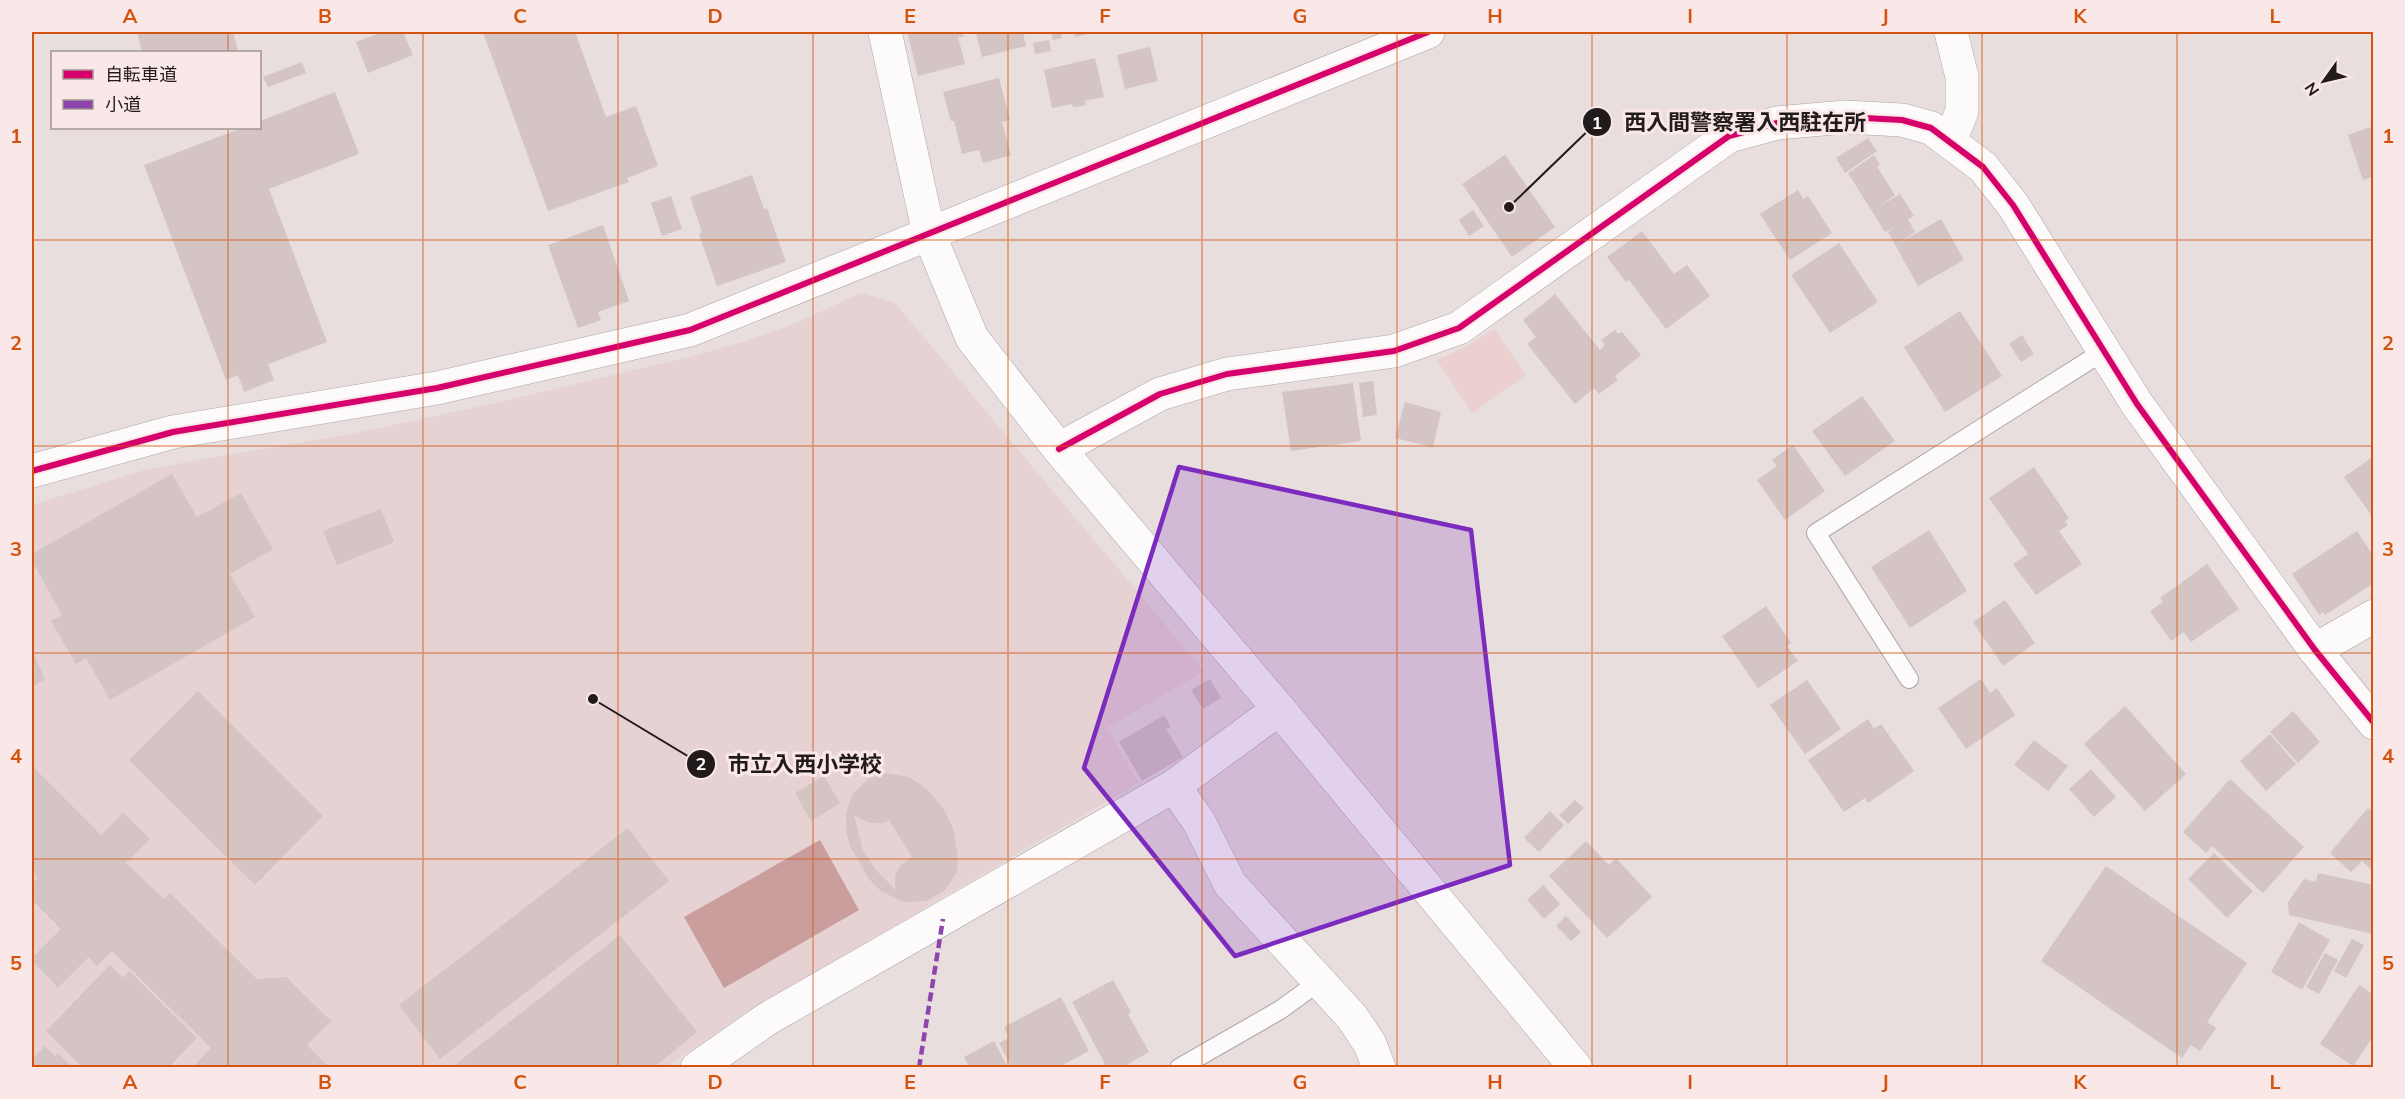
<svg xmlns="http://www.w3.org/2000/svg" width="2405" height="1099" font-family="Mulish,'Noto Sans JP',sans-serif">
	<rect width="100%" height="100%" fill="#e8dede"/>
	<path fill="#e6d2d2" d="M861,293l34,10 309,368 -97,57 32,55 -394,230 -79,54h-634v-562l116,-36 218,-38 125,-27 198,-47 57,-16 50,-18z"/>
	<path fill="#ecd0d0" d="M1494,329l32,46 -54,38 -35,-53 30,-14z"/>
	<path fill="#cb9e9e" d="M820,840l39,70 -135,78 -40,-71z"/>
	<g fill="#d4c4c4" fill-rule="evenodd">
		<path d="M137,32h96l5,18 -9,2h-87z"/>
		<path d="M383,32h20l10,23 -45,18 -12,-31z"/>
		<path d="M483,32h92l31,85 30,-11 22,60 -31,12 2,4 -81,29z"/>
		<path d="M907,32h55l2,5h-6l7,27 -47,12z"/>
		<path d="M976,32h47l3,14 -44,11z"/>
		<path d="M1051,32h10l1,6 -9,2z"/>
		<path d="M1074,32h14v2l-13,3z"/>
		<path d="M1049,40l2,11 -16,3 -2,-11z"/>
		<path d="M1150,47l8,34 -33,8 -8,-34z"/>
		<path d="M1095,58l9,39 -19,4 1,4 -13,2 -1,-3 -20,4 -8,-38z"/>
		<path d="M302,62l4,11 -38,14 -5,-10z"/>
		<path d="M999,78l11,42 -8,2 9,33 -28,8 -4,-13 -17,4 -8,-33h-3l-8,-29z"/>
		<path d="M335,92l24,62 -90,35 58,153 -59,22 6,16 -30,12 -6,-17 -12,5 -82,-215 98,-37h18v-7z"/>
		<path d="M2374,126v50l-11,4 -15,-45z"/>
		<path d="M1868,138l9,13 -32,22 -9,-15z"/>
		<path d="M1505,155l50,72 -43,30 -50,-73z"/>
		<path d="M1874,155l6,10 -3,2 18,28 -18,13 23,-14 14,22 -6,3 7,13 -16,11 42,-24 23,41 -46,26 -30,-54 8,-6 -11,6 -37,-59z"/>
		<path d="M752,175l12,34 3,-1 19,54 -69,24 -18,-52 3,-2 -12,-35z"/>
		<path d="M1798,190l5,9 5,-3 24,37 -42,27 -30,-46z"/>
		<path d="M671,196l11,33 -20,7 -11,-33z"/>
		<path d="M1473,210l11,16 -15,10 -10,-16z"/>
		<path d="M603,225l26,76 -31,11 3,8 -23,8 -30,-83z"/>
		<path d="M1642,231l32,43 13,-9 23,31 -44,33 -37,-49 -3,2 -19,-25z"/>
		<path d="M1839,243l39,59 -48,31 -39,-58z"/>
		<path d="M1555,294l45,56 5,-5 -4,-5 14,-10 3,4 4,-2 19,23 -26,21 3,4 -19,14 -5,-6 -19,16 -48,-60 9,-7 -13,-17z"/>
		<path d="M1960,311l42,65 -57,36 -41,-65z"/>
		<path d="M2022,335l12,19 -13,8 -12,-18z"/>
		<path d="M1373,381l4,34 -14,2 -4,-34z"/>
		<path d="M1353,383l8,58 -70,10 -9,-59z"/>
		<path d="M1862,396l33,45 -50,35 -33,-45z"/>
		<path d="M1405,402l36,10 -8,35 -38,-9z"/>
		<path d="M1793,445l32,46 -40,29 -28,-40 20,-14 -5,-6z"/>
		<path d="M2374,456v59l-2,1 -28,-39z"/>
		<path d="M2034,467l35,51 -4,3 3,4 -9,6 23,33 -46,31 -23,-31 15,-10 -39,-56z"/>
		<path d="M172,474l25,43 44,-24 32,56 -43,25 25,43 -145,83 -24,-42 -10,6 -25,-43 11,-6 -30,-54v-7z"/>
		<path d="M381,509l13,33 -57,23 -14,-34z"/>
		<path d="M1929,530l38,61 -57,37 -39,-61z"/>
		<path d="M2357,531l17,26v26l-49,32 -2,-3 -4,3 -27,-41z"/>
		<path d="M2207,564l32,45 -48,33 -7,-10 -13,9 -21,-30 13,-9 -3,-4z"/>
		<path d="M2005,600l30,43 -32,23 -30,-44z"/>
		<path d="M1766,606l25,37 -4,3 11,15 -40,27 -36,-52z"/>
		<path d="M32,650l13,30 -13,7z"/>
		<path d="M1210,679l11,19 -18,11 -12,-19z"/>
		<path d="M1981,679l9,14 7,-5 18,27 -49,34 -28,-41z"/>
		<path d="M1807,680l34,49 -36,25 -35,-49z"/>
		<path d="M198,691l125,125 -68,69 -126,-125z"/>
		<path d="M2125,706l61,68 -41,37 -61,-67z"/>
		<path d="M2293,711l27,31 -22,21 -28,-31z"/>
		<path d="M1164,715l7,12 -5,2 17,28 -41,24 -23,-39z"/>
		<path d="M1868,719l6,10 7,-5 33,47 -46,32 -3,-5 -21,14 -36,-52z"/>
		<path d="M2270,734l26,30 -30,27 -26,-30z"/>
		<path d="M2034,740l34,26 -20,25 -34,-26z"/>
		<path d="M32,766l69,69 22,-22 27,26 -24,24 38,36 6,-6 87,86 29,-2 45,44 -24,24 23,23h-130l-4,-4 15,-16 -99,-97 -15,15 -8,-9 -31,31 -26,-27v-3l29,-29 -29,-29v-16l6,-6 -6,-7z"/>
		<path d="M2091,769l25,28 -22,20 -25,-28z"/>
		<path d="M887,773l22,4 19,13 17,21 8,17 5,30 -1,14 -12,18 -18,11 -24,1 -22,-11 -12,-12 -19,-33 -4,-16v-17l6,-18 16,-16zM854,815l15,8h14l6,-3 23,37 -11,8 -6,10v14l-19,-19 -14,-22z"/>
		<path d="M824,776l16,27 -29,18 -16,-28z"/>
		<path d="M2230,779l74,68 -41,46 -51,-47 -6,7 -23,-21z"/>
		<path d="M1575,800l9,8 -16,16 -9,-9z"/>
		<path d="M2368,808l6,5v59l-12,-11 -11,11 -21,-19z"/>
		<path d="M1550,811l14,14 -25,27 -15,-14z"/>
		<path d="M628,828l41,53 -229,178 -41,-54z"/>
		<path d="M1586,841l23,24 7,-7 36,39 -45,41 -58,-62z"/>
		<path d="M2214,853l39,38 -26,27 -39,-39z"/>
		<path d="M2106,866l141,97 -40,59 9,6 -16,23 -9,-6 -9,13 -141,-97z"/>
		<path d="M2318,873l56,12v49l-85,-19 -1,-13 16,-23 12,3z"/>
		<path d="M1543,885l17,19 -16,15 -17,-19z"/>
		<path d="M1566,916l15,16 -10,9 -15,-15z"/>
		<path d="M2299,922l31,18 -28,50 -31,-18z"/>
		<path d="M620,935l77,97 -44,36h-202z"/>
		<path d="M2352,939l12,6 -18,33 -12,-7z"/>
		<path d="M2325,953l13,7 -19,34 -13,-7z"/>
		<path d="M110,965l13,13 6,-7 68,67 -29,30h-85l-37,-37z"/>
		<path d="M1113,980l18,32 -3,2 21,38 -28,16h-14l-35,-66z"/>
		<path d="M2359,985l15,10v40l-21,31 -33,-22z"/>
		<path d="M1061,997l28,54 -32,17h-45l-13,-25 10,-5 -5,-11z"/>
		<path d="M994,1041l14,27h-38l-6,-11z"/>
		<path d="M45,1046l10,10 3,-3 15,15h-41v-9z"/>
	</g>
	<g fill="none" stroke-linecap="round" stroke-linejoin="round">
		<g stroke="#ada5a5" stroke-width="20">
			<g id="service">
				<path d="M1909,679l-93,-146 288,-182"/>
				<path d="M1179,1068l101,-58 40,-29"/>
			</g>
		</g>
		<g stroke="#ada5a5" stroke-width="34">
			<g id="minor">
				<path d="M1950,141l12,-30v-34l-11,-45"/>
				<path d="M1059,449l101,-55 67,-20 167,-23 65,-23 270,-192 48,-13 68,-6 57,3 29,8 52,39 30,38 124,199 178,246 59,73"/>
				<path d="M32,471l141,-39 264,-44 253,-58 239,-96"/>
				<path d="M2315,650l59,-34"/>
				<path d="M1174,786l25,36 31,62 122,133 18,27 9,24"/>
				<path d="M697,1068l70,-49 407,-233 105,-77"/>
			</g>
		</g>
		<g stroke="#ada5a5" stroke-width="34">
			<g id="tertiary">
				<path d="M885,32l44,202 43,104 87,111 220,260 297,359"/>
				<path d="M929,234l499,-202"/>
			</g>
		</g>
		<use href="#service" stroke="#fcfafa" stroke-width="18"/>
		<use href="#minor" stroke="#fcfafa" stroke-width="33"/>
		<use href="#tertiary" stroke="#fcfafa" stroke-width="33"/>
		<path stroke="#8e44ad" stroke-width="4.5" stroke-dasharray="9 4.5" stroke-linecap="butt" d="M919,1068l24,-149"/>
		<g stroke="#fae7e7" stroke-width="10">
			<g id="cycleway">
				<path d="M1059,449l101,-55 67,-20 167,-23 65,-23 270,-192 48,-13 68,-6 57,3 29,8 52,39 30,38 124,199 178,246 59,73"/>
				<path d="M32,471l141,-39 264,-44 253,-58 738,-298"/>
			</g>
		</g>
		<use href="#cycleway" stroke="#d6006c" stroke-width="6"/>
	</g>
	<path fill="#7b2cbf" fill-opacity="0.2" stroke="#7b2cbf" stroke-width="4.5" stroke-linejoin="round" d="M1179,467l292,63 39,335 -275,91 -151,-188z"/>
	<path fill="none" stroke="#d4530e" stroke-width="1.5" stroke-opacity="0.55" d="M228,32v20M423,32v1036M618,32v1036M813,32v1036M1008,32v1036M1202,32v1036M1397,32v1036M1592,32v1036M1787,32v1036M1982,32v1036M2177,32v1036M228,128v940M32,240h2342M32,446h2342M32,653h2342M32,859h2342"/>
	<path fill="none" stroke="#221b1b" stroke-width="2" d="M1509 207L1597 122M593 699L701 764"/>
	<g fill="#221b1b" stroke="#fae7e7" stroke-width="2">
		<circle cx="1509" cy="207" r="6"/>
		<circle cx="593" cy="699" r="6"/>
		<circle cx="1597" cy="122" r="15"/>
		<circle cx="701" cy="764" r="15"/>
	</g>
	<g font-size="18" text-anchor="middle" font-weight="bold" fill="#fff">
		<text x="1597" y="129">1</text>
		<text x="701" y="770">2</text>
	</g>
	<g font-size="22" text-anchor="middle" font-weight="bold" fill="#221b1b" stroke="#fae7e7" stroke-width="6" stroke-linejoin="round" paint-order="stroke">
		<text x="1745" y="130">西入間警察署入西駐在所</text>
		<text x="805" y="772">市立入西小学校</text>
	</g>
	<rect width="2405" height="1099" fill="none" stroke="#fae7e7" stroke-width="66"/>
	<rect x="51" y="51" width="210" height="78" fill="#fae7e7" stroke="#a49595" stroke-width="1.5"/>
	<rect x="63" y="70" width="30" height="9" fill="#d6006c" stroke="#a49595" stroke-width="1.5"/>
	<text x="105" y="81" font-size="18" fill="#221b1b">自転車道</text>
	<rect x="63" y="100" width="30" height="9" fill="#8e44ad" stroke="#a49595" stroke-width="1.5"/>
	<text x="105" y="111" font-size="18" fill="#221b1b">小道</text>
	<g transform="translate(2324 81) rotate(236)" stroke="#fae7e7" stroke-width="4.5" paint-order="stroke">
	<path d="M0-4.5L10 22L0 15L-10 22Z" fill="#221b1b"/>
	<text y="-9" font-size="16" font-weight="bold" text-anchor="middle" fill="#221b1b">N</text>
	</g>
	<rect x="33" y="33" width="2339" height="1033" fill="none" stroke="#d4530e" stroke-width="2"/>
	<g font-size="20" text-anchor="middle" font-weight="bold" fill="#d4530e">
		<text x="130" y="23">A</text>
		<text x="325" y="23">B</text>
		<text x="520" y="23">C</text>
		<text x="715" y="23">D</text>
		<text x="910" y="23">E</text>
		<text x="1105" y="23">F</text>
		<text x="1300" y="23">G</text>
		<text x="1495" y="23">H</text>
		<text x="1690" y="23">I</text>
		<text x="1885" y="23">J</text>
		<text x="2080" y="23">K</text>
		<text x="2275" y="23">L</text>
		<text x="16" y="143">1</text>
		<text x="2388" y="143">1</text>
		<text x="16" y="350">2</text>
		<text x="2388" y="350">2</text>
		<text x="16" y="556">3</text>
		<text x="2388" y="556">3</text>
		<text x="16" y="763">4</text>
		<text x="2388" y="763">4</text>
		<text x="16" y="970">5</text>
		<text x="2388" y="970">5</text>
		<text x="130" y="1089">A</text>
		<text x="325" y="1089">B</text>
		<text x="520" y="1089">C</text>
		<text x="715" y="1089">D</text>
		<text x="910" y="1089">E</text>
		<text x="1105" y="1089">F</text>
		<text x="1300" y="1089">G</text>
		<text x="1495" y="1089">H</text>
		<text x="1690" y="1089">I</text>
		<text x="1885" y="1089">J</text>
		<text x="2080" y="1089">K</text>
		<text x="2275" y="1089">L</text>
	</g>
</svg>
